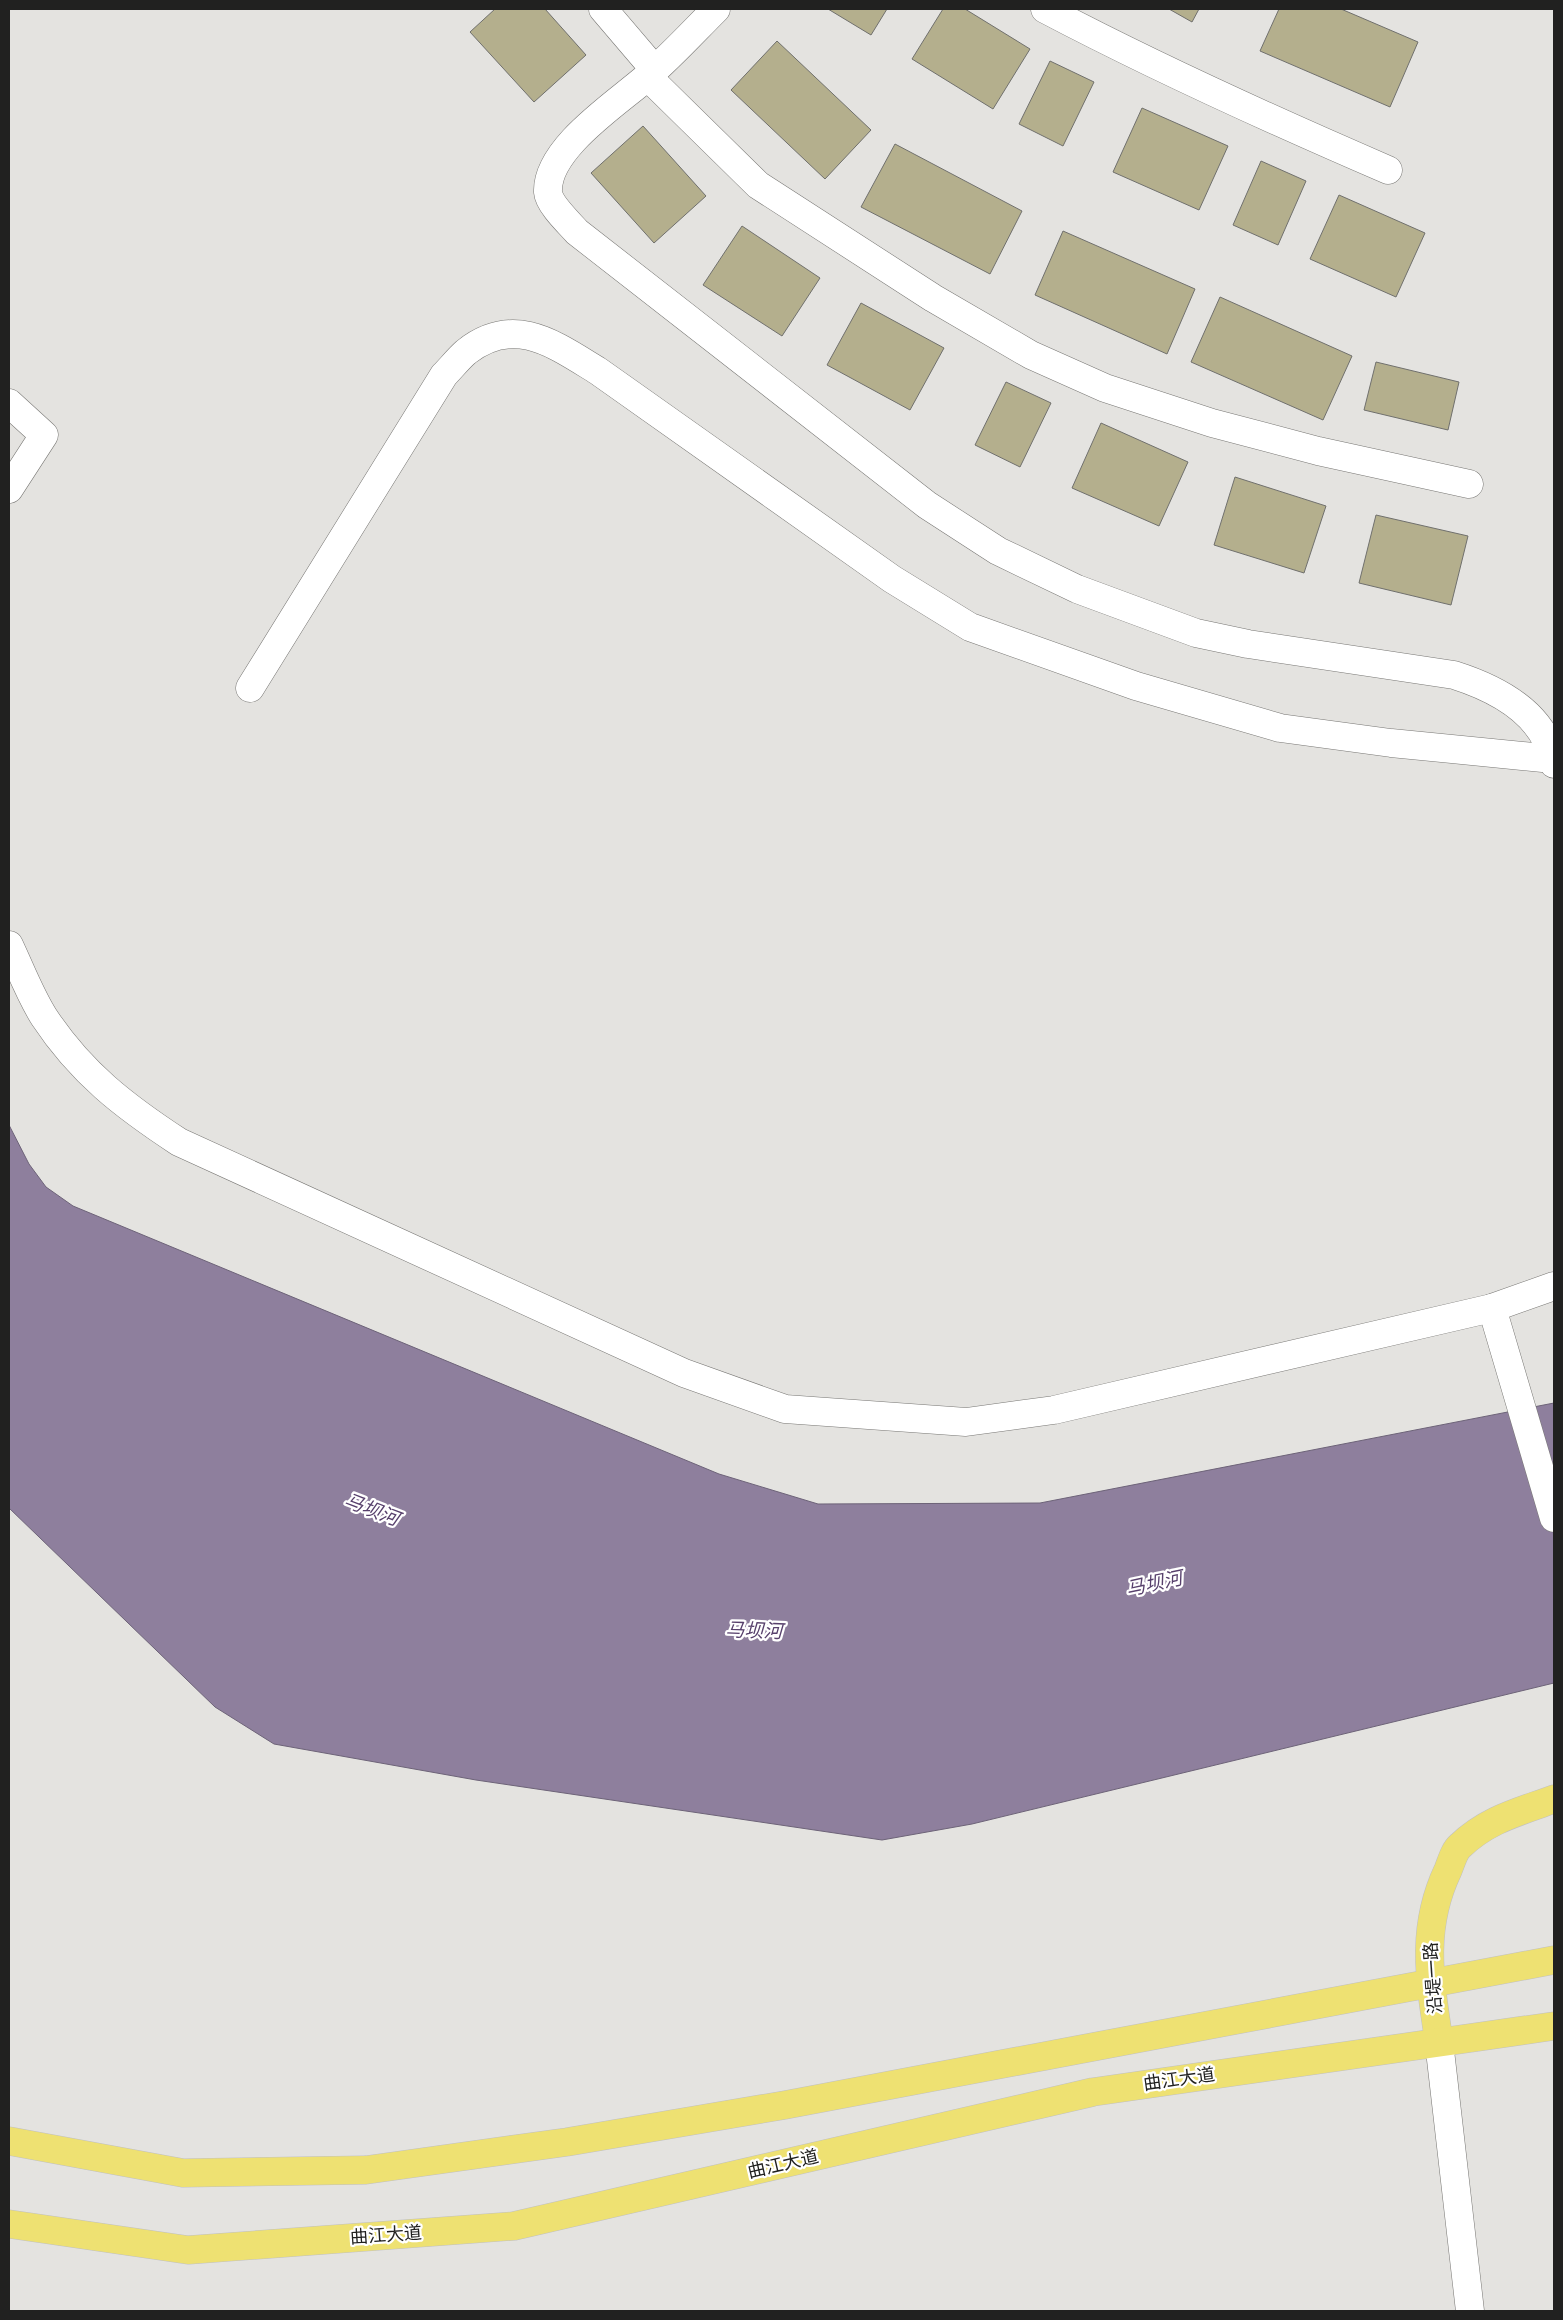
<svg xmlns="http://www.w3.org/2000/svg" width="1563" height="2320" font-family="'Exo 2','Noto Sans SC',sans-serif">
	<rect width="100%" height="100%" fill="#e4e3e0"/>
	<path fill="#8e7f9d" stroke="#6d6378" d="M9,1125l20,39 17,23 27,19 646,268 99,30 222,-1 514,-100v280l-582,141 -90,16 -406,-60 -202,-36 -59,-37 -206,-199z"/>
	<g fill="#b4af8d" stroke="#70706d">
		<path d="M495,9h50l41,46 -52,47 -64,-70z"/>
		<path d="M828,9h59l-16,26z"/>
		<path d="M943,9h22l65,40 -37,60 -81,-50z"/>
		<path d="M1169,9h30l-7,13z"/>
		<path d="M1279,9h62l77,33 -28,65 -130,-56z"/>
		<path d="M777,41l94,89 -46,49 -94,-89z"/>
		<path d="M1050,61l44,21 -31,64 -44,-22z"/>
		<path d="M1142,108l86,38 -29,64 -86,-38z"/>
		<path d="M643,126l63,70 -52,47 -63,-70z"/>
		<path d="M895,144l127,67 -32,63 -129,-67z"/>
		<path d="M1261,161l45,20 -28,64 -45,-20z"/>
		<path d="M1339,195l86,38 -29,64 -86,-38z"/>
		<path d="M742,226l78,52 -38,58 -79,-51z"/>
		<path d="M1063,231l132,58 -28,65 -132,-59z"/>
		<path d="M1220,297l132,59 -29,64 -132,-58z"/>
		<path d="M861,303l83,45 -34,62 -83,-45z"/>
		<path d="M1376,362l83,20 -11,48 -84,-20z"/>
		<path d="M1006,382l45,21 -31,64 -45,-22z"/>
		<path d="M1101,423l87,39 -29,64 -87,-38z"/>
		<path d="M1235,477l91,29 -22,67 -90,-28z"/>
		<path d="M1376,515l92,21 -17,69 -92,-22z"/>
	</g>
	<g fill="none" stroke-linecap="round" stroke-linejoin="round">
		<g stroke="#787774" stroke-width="29">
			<g id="minor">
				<path d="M603,9l52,61"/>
				<path d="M716,9c-22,22 -44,46 -68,67 -29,26 -102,72 -100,116 1,12 20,30 29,40l350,273 71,46 79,38 119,44 52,11 206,31c44,14 92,39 100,89"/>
				<path d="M1045,9c112,59 227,111 343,161"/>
				<path d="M648,77l110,108 175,113 98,57 74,33 107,35 106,28 151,33"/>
				<path d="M9,403l35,32 -35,54"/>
				<path d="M250,688l194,-313c7,-7 14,-16 22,-23 48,-38 88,-8 132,19l294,208 78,48 166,59 144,42 111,15 162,16"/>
				<path d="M9,945c11,23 21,50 35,72 37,56 80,89 135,125l505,231 101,36 181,13 88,-12 438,-102 62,210"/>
				<path d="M1492,1308l62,-22"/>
				<path d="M1439,2042l31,269"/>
			</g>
		</g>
		<g stroke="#c1c1c1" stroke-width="29">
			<g id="major">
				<path d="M1439,2042c-9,-62 -19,-113 9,-172 3,-7 6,-19 12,-24 28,-27 59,-34 94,-47"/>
				<path d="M9,2141l174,32 183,-3 201,-28 218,-37 769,-145"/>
				<path d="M9,2224l179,26 326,-24 579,-134 461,-66"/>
			</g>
		</g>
		<use href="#minor" stroke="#fff" stroke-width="28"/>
		<use href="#major" stroke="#eee172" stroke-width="28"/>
	</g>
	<g text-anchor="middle" stroke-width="4.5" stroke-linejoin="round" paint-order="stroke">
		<g font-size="18" fill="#212120" stroke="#fff">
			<text transform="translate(1433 1978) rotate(-94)" y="6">沿堤一路</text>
			<text transform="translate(1179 2079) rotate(-8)" y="6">曲江大道</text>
			<text transform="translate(783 2164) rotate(-13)" y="6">曲江大道</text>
			<text transform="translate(386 2235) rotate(-4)" y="6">曲江大道</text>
		</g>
		<g font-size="19" font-style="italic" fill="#57406c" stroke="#fff">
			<text transform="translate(372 1509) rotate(21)" y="7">马坝河</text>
			<text transform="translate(1154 1583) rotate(-12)" y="7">马坝河</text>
			<text transform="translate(754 1630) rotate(2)" y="7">马坝河</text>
		</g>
	</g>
	<rect width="1563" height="2320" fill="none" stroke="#212120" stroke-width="20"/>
</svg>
